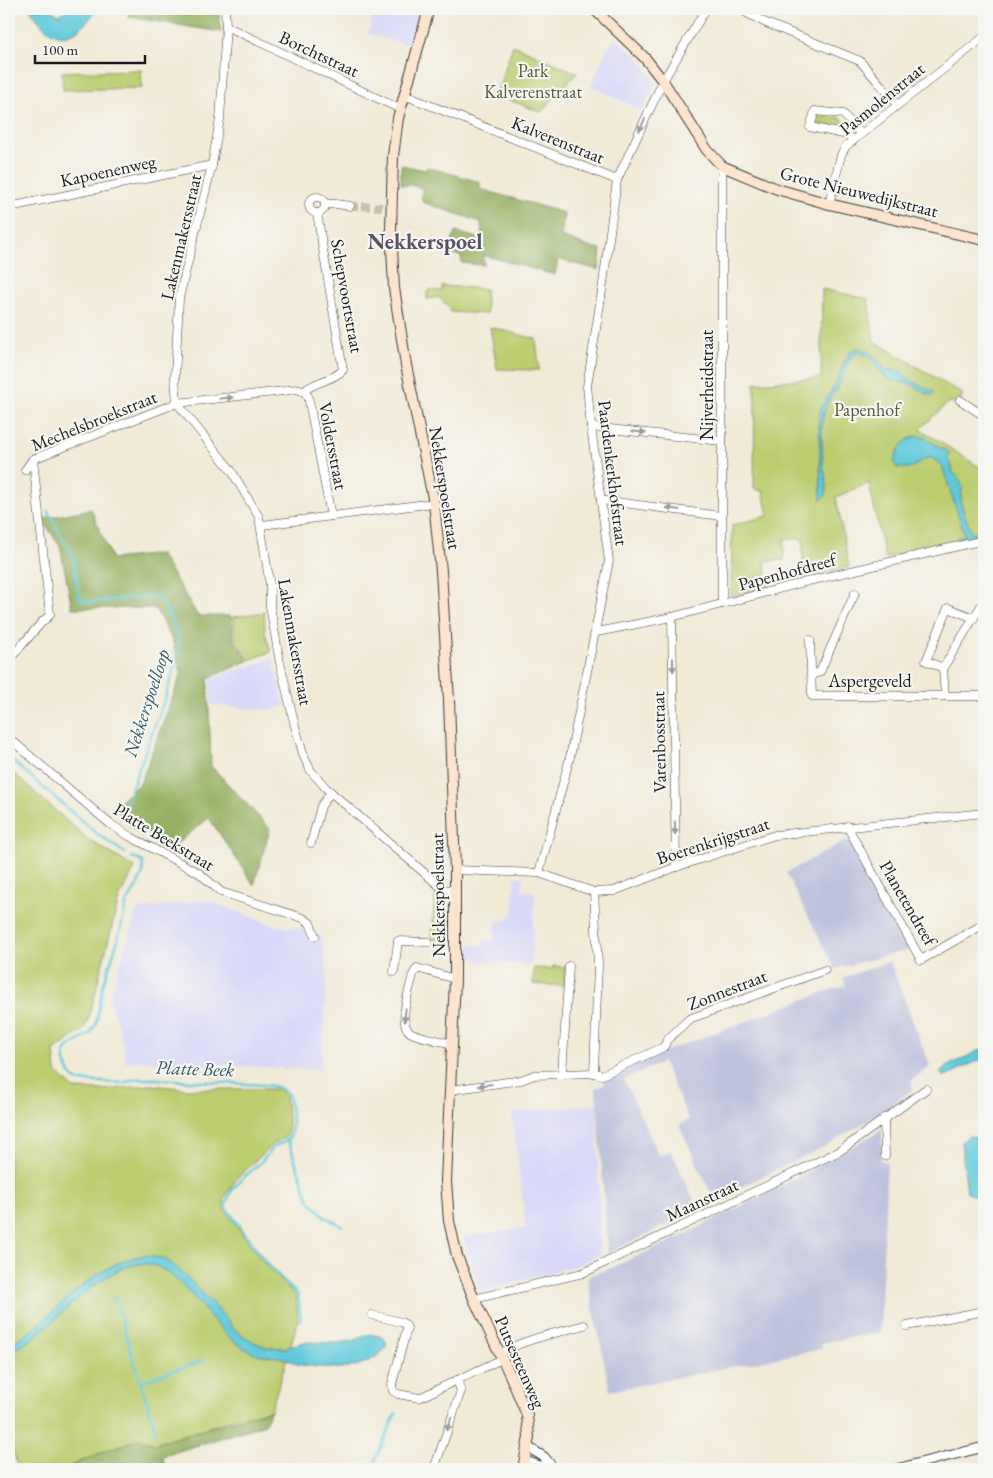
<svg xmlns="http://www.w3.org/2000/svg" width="993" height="1478" font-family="'EB Garamond',serif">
	<rect width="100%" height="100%" fill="#f6f6f2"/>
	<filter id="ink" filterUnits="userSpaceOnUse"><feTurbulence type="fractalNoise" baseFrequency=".02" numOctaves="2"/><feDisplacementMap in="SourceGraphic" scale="10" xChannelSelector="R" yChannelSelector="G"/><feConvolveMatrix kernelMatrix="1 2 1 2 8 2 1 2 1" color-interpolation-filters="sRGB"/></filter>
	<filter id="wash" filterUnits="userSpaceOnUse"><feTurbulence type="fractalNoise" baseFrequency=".0096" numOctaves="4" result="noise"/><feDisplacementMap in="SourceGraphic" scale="20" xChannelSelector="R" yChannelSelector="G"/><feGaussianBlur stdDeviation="1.12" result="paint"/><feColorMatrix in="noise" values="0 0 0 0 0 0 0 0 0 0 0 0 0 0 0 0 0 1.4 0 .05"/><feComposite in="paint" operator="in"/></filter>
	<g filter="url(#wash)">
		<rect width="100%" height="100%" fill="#f1ead7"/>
		<g fill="#d8d7f8">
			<path d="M375,9h44l-11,36 -40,-11z"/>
			<path d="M616,38l17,15h2l20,27 -2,1 2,3 -13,27 -51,-25 15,-34 -1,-1z"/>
			<path d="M273,659l12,47 -14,4 -60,-5 -1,-27z"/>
			<path d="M515,877h8l-1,14 13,1 -4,73 -53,-4v-3h-16v-12l20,-1v-5l12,1 2,-21 9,1 8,-7z"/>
			<path d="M207,900l68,26 19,2 7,1 8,5 12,1 6,37 -6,98 -176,-9 -20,1 -1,-13 -7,-27 -8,-21 28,-91z"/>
			<path d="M597,1104l3,150 -22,11 -98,27 -17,-55 63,-9 -14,-115z"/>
		</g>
		<g fill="#bfc2dd">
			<path d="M849,839l63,110 -77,20 -49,-96z"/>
			<path d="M888,962h2l40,104 -19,15 2,8 -36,26 -53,32 -110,53 -35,-75 10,-5 -26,-58 -39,18 35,76 12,-5 27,58 -90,44 -12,-165 9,-4 -2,-5 55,-25 169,-63 19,-5 -3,-8z"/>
			<path d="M882,1130l-1,31 6,1 -7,170 -58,11v6l-212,42 -23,-114 26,-10 65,-29 117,-59z"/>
		</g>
		<g fill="#bccd70" stroke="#6c7446">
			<path d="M513,45l64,28 -36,39 -45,-17z"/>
			<path d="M141,70l1,18 -79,2 -1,-18z"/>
			<path d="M817,115l24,3 8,10 -3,3 -32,-7z"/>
			<path d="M442,286l43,3 2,25 -37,-2v-3l-11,-12 -12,2v-7l2,-2 13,1z"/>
			<path d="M822,289l46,10 6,42 89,53 -5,12 -8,-5 -30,28 64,41v66l-99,22 -16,-75 -33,14 13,70 -46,12v-40h-19v21l-19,1 2,23 2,2 -38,11 1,-72 36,-9 -5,-25 -9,-2 1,-106 66,-5z"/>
			<path d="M490,327l46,12 3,31 -42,-1z"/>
			<path d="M264,612l1,20 6,20 -22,8 -14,-21 -2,-22z"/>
			<path d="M9,769l77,69 49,30 -16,30 -30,119 -5,12 -30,22 2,21 18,17 29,1 49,-5 35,4h90l8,6 3,24v13l-2,5 -13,7 -36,34 -13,21v9l36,50 36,38 2,25 -27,89 -30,7 -87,27 -14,-5 -33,11 -44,19h-45l-9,-35z"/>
			<path d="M435,896l5,1 2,3v41l-11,-1z"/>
			<path d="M553,966l12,1 -1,19 -31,-2 1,-16 19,1z"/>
		</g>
		<g fill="#95b062" stroke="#58663f">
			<path d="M130,9h88l3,23 -92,-15z"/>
			<path d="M401,165l25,5 1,-3 53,15v7l84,24 -3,24 28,10 12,2 -2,21 -41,-11 -3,16 -72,-20 1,10 -22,-2 -1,-7 -14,-3 9,-21 26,7 -1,-17 -59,-20v-14l-11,-3h-10z"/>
			<path d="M91,509l21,50 48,-5 38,62h33l2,23 15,22 -40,17 3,88 59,63 -16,56 -45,-67 -38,30 -58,-40 28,-26 40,-108 -8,-32 -18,-34h-83l-12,-62 -18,-27z"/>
			<path d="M271,1410l-6,14 -102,32 2,13h-102l44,-19 33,-11 14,5z"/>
		</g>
		<g fill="#5fc9da" stroke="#3e727b">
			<path d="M30,9h21l7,6 12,-6h29c-7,6 -12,14 -20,20 -21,17 -37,-2 -49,-20z"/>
			<path d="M858,348c14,2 19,12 28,22l15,1 7,8 26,13 -1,3c-8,0 -14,-7 -21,-10 -9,-4 -18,-2 -26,-8 -12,-11 -11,-23 -30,-24 -11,10 -11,21 -18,34 -3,7 -10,12 -12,19 -6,17 -4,37 -3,55 0,12 10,32 -2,39l-2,-79 2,-14 14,-22 8,-20 7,-13z"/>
			<path d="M916,436l10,1c6,8 16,10 24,16l-3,6 4,4 2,10 5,4 5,11c-6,15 4,32 9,45l12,-2v4l-26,6 -1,-3 8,-3 -23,-69c-14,-14 -16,-7 -28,0 -5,3 -11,2 -17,2l-3,-7c4,-13 9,-21 22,-25z"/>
			<path d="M984,1048v10l-41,19 -2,-5 6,-6z"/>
			<path d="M969,1136l7,1v8l6,24 -1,27h-7l-7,-4 -6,-50z"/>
			<path d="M146,1255l19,4 15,11 37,38 18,22 16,11 15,6 20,1 18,-6 34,1 14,-2 18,-7 13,3 4,7c-5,14 -27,22 -41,24 -8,1 -41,-2 -49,-4 -4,-1 -7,-4 -11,-5 -9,-3 -20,-2 -29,-5 -10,-4 -19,-9 -26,-15 -22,-19 -55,-73 -84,-75 -48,-3 -95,70 -138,89v-10c15,-5 29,-18 41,-29 29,-26 56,-53 96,-59z"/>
		</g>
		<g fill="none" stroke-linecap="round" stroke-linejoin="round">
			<g stroke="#5fc9da" stroke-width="2.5">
				<path d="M48,511l25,46 7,43 10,2 64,-6 8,5 18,38 -4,22 -10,35 -42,113c0,12 8,17 17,24l1,4"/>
				<path d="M9,758l87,75 29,20"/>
				<path d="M132,857l11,5v11l-7,15 -9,14 -9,38 -15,45 -7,39 -6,10 -21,13 -5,6c1,11 4,23 14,28l45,2 12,-4h21l109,6 13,2 10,7c2,12 7,30 2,42 -3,7 -11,7 -16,11 -5,4 -8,10 -13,15 -14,13 -33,25 -35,45l36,50 14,16 22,22 3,25"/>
				<path d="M288,1140l21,60 16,17 17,9"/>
				<path d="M114,1296l42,136"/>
				<path d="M140,1382l65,-22"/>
				<path d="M373,1469l4,-13 19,-43"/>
			</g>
		</g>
	</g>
	<g filter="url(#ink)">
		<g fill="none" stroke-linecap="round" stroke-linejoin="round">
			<path stroke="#c6c1b2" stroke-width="8" stroke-dasharray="8 4" stroke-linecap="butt" d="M350,206l35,1"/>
			<g stroke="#3c3b38" stroke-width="9">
				<g id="minor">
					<path d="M225,9l1,17 -6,93 -8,46 -33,133 -4,80 2,25 54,67 28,47 11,68v21l10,57 15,63 9,31 7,14 15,17 117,101 11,2"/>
					<path d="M739,9l27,14 94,38 38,44"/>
					<path d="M226,26l174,83"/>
					<path d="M404,95l213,85"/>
					<path d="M853,141l-5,-6 -38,-8 5,-16 28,3 18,20"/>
					<path d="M722,166v438"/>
					<circle cx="317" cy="205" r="8"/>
					<path d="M325,204h11l14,2"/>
					<path d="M829,204l12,-49 5,-9 138,-109"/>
					<path d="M9,207l203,-42"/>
					<path d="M304,391c12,-10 28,-10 39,-21l-26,-157"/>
					<path d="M960,400l24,16"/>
					<path d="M591,427l131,14"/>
					<path d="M25,470l8,-11 144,-56 107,-12c10,-2 17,-4 24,5l23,120"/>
					<path d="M601,500l120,16"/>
					<path d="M262,525l172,-22"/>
					<path d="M672,617l4,250"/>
					<path d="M597,632l75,-15 141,-37 171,-40"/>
					<path d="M810,640l2,56h172"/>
					<path d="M9,660l33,-38 8,-7 -17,-156"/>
					<path d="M943,668l-17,-7 22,-53 26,10"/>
					<path d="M811,675l9,-3 35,-79"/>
					<path d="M945,696l-2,-28 41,-67"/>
					<path d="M9,738l101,86 19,12 70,37 22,19 82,26 7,5 5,13"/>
					<path d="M847,826l74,134 63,-36"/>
					<path d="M311,843l10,-37 10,-14"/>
					<path d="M455,870l84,3 55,19 20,-1 62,-24 99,-32 209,-22"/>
					<path d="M539,873l31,-116 39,-196 -18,-134 -4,-41 15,-95 15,-111 46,-99 43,-72"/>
					<path d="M394,972l4,-31 30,1"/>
					<path d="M452,1044c-9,-3 -35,-7 -42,-12 -13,-9 0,-44 3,-57l4,-7 38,11"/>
					<path d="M594,1073l4,-108 -4,-73"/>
					<path d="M562,1074l7,-108"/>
					<path d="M450,1090l71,-10 13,-5 60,-2 8,2 62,-28 3,-7 22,-21 136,-49"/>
					<path d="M884,1118l1,38"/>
					<path d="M474,1299l109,-26 257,-122 86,-62"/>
					<path d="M372,1315l29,7 4,2 2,4 -15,56 1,7 5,3 21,4 83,-39"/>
					<path d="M907,1326l77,-15"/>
					<path d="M500,1354c23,-15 58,-21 84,-29"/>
					<path d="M434,1469l27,-78 -4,-11"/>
				</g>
			</g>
			<g stroke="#3c3b38" stroke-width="11">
				<g id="tertiary">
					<path d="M528,1447l16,10 10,12"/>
					<path d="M525,1461l24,8"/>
					<path d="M896,1469l88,-22"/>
				</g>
			</g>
			<g stroke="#3c3b38" stroke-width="12">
				<g id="secondary">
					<path d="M429,9l-31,109 -5,38 -2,73 3,59 12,77 28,138 7,68 8,129 6,170v109l-9,202 3,40 8,35 17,43 37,78 16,38 2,22 -6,32"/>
					<path d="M594,9l51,49 18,23 44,69 15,16 55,23 52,15 155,36"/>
				</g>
			</g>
			<use href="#minor" stroke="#fff" stroke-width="8"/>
			<use href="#tertiary" stroke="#fff" stroke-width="9"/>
			<use href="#secondary" stroke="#fce5cf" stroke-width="10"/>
		</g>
		<defs><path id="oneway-solid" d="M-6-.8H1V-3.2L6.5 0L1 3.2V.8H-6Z" transform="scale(1.25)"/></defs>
		<g fill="#999">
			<use href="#oneway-solid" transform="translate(642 125) rotate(115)"/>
			<use href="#oneway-solid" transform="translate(226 398) rotate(-6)"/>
			<use href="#oneway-solid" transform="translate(639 432) rotate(6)"/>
			<use href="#oneway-solid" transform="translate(673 509) rotate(-172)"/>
			<use href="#oneway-solid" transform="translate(673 665) rotate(89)"/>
			<use href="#oneway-solid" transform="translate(675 828) rotate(89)"/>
			<use href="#oneway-solid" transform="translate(405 1015) rotate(96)"/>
			<use href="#oneway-solid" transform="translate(485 1085) rotate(172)"/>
			<use href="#oneway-solid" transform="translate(449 1424) rotate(109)"/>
		</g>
	</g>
	<g text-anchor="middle" stroke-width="4.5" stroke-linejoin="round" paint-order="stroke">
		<g font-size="18" fill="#1c1c1c" stroke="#f6f6f2">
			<text transform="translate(319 54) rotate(25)" y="6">Borchtstraat</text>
			<text transform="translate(882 99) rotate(-39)" y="6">Pasmolenstraat</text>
			<text transform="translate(558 140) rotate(22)" y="6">Kalverenstraat</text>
			<text transform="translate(108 171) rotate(-12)" y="6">Kapoenenweg</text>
			<text transform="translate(859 192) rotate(14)" y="6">Grote Nieuwedijkstraat</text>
			<text transform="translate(181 237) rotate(-77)" y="6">Lakenmakersstraat</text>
			<text transform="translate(347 296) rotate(80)" y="6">Schepvoortstraat</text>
			<text transform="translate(707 385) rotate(-90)" y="6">Nijverheidstraat</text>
			<text transform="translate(94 421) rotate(-22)" y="6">Mechelsbroekstraat</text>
			<text transform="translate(333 446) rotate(79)" y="6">Voldersstraat</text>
			<text transform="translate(613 473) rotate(83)" y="6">Paardenkerkhofstraat</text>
			<text transform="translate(445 488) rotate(81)" y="6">Nekkerspoelstraat</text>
			<text transform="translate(787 572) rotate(-15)" y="6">Papenhofdreef</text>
			<text transform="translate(295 642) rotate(80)" y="6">Lakenmakersstraat</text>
			<text x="870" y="687">Aspergeveld</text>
			<text transform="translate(659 742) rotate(-91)" y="6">Varenbosstraat</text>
			<text transform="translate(164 837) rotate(31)" y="6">Platte Beekstraat</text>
			<text transform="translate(713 841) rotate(-18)" y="6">Boerenkrijgstraat</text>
			<text transform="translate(438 895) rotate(-91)" y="6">Nekkerspoelstraat</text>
			<text transform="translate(908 903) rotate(60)" y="6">Planetendreef</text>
			<text transform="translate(727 990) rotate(-21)" y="6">Zonnestraat</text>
			<text transform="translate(702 1200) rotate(-25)" y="6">Maanstraat</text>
			<text transform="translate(520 1362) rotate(66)" y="6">Putsesteenweg</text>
		</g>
		<g font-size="18" fill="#545a39" stroke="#f6f6f2">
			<text x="533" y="77">Park<tspan x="533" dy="21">Kalverenstraat</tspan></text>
			<text x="867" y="416">Papenhof</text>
		</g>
		<g font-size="19" font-style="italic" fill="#33595e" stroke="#f6f6f2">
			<text transform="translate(146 703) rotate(-72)" y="7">Nekkerspoelloop</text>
			<text transform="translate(195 1068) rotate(2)" y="7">Platte Beek</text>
		</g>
		<g font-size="22" font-weight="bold" fill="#5b5068" stroke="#f6f6f2">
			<text x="425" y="249">Nekkerspoel</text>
		</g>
	</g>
	<rect width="993" height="1478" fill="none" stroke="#f6f6f2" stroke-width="30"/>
	<path d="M35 55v8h110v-8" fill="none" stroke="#1c1c1c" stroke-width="2.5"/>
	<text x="42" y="55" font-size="15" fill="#1c1c1c" stroke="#f6f6f2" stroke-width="4" paint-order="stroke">100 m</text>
</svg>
